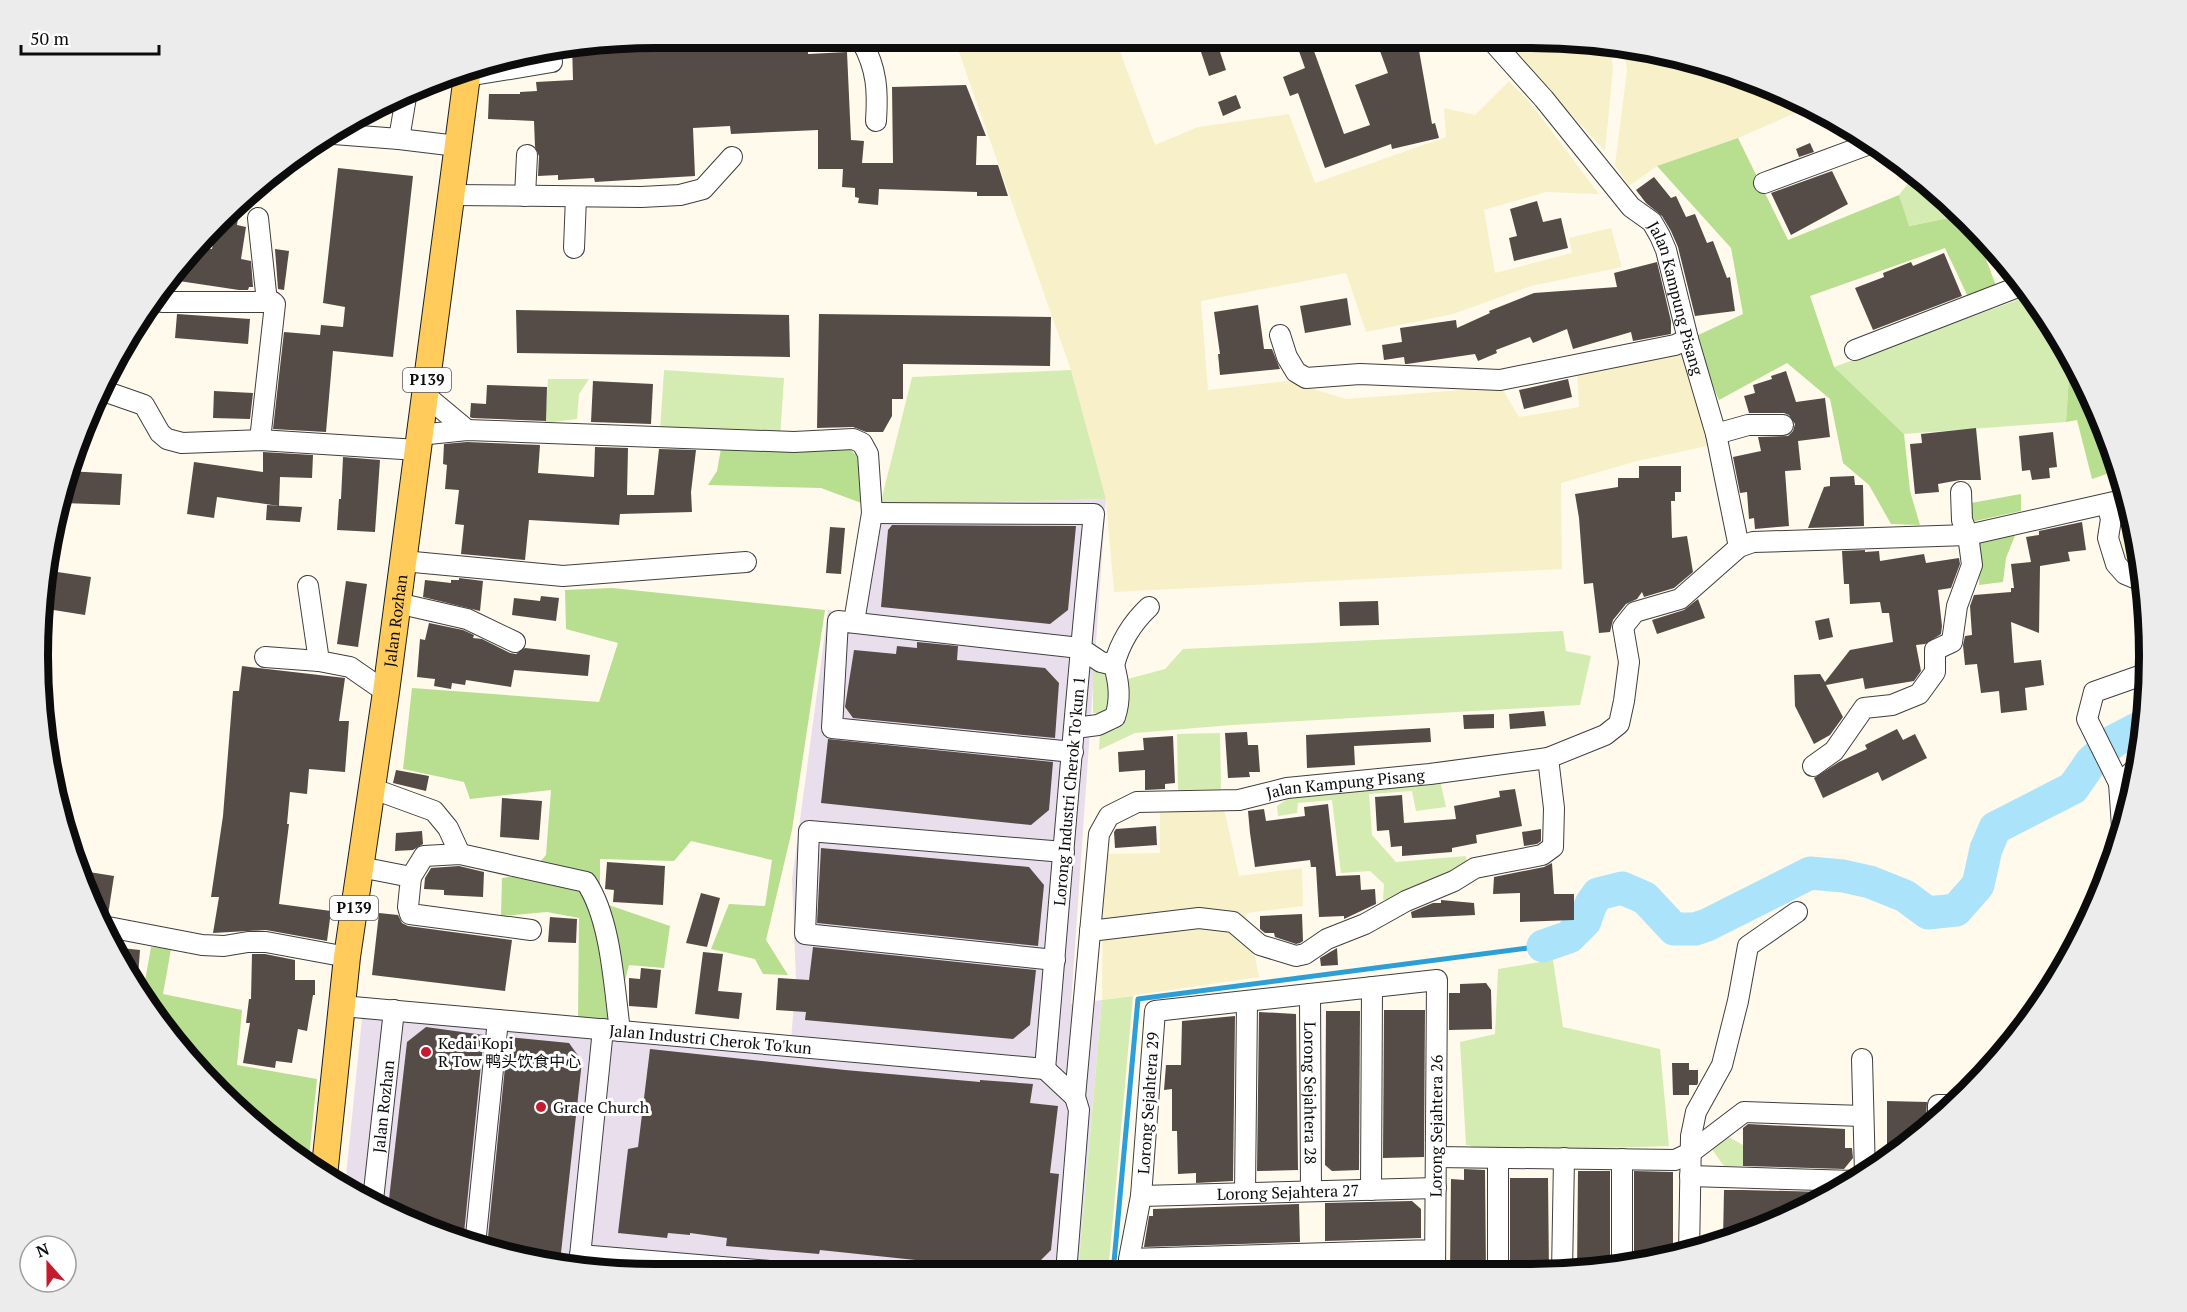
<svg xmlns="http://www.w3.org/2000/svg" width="2187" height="1312" font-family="'PT Serif','Noto Sans SC',serif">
	<rect width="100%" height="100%" fill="#fffaeb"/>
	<path fill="#e9dfec" d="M1106,499l-35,505 31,-4 -24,273h-463l-158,-31 -112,-56 19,-187 427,41 5,-61 -4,-99 36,-270 30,5 22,-110z"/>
	<g fill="#f7f0c9">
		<path d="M1516,39h56l38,7 3,23 -8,82 -98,-106z"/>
		<path d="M955,41h161l39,104 43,-18 91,-13 26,69 131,-46 -2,-29 31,7 34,-34 19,19 71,94 -53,-2 -62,18 11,63 77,-20 -3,-15 42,-10 11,39 -91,19 -78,28 -87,18 -20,-59 -145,28 7,89 79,-9 59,18 155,-12 18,30 60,-10 -2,-37 109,-20 21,96 -70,15 -76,22 1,86 -448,23 -8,-93 -35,-129z"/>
		<path d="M1624,49l106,21 77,38 -69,30 -81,28 -28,20 -14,-21 12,-95z"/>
		<path d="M2128,522h6l4,14 3,37 -16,-14 -4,-15 1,-15z"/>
		<path d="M1224,808l15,68 63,-8 1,38 -57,7 13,64 -157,23 1,-146 57,-1v-41z"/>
	</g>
	<g fill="#d4ecb2">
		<path d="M1915,175l49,40 -56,11 -9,-31z"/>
		<path d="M2031,295l14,18 25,46 -4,63 -162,12 -70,-67z"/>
		<path d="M664,370l120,8 -4,60 -120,-8z"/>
		<path d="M1071,370l35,129 -226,6 32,-128z"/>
		<path d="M548,379h41l-10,15 -2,25 -32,4z"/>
		<path d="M1563,631l3,20 25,5 -11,49 -348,20 -97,8 -36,17 1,-19 15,-1 9,-6v-44l41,-11 18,-20z"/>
		<path d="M1093,668l11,2 7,8 -1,28 -7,7h-10z"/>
		<path d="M1220,733l1,56 -43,1 -1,-56z"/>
		<path d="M1440,780l6,27 -30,4 -4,-20 -43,3 3,41 24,27 70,-6 1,11 -63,30 -21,3 1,-16 -14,-13 -29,2 -9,-73 -34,3 -1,10 -19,3 -1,-10 19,-13z"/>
		<path d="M1553,960l10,67 97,22 9,97 -171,5 -32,-6 -6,-103 35,-8 3,-65z"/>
		<path d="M1133,996l-25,277h-30l24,-273z"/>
		<path d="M1727,1136l16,9v21h-19l-13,-18z"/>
	</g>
	<g fill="#b8de90">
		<path d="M1738,138l50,102 111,-45 10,31 55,-11c11,10 26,56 33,73l-28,11 -24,-51 -135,48 24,71 70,67 6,57 10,34 -29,-1 -22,-39 -26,-22 -13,-64 -43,-36 -68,37 -27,-62 51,-24 -12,-66 -74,-82z"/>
		<path d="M2070,360l33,60 15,50 -26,9 -15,-59 -11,2z"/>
		<path d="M722,443l127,5 14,14 1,42 -43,-16 -113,-3 9,-14z"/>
		<path d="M2021,494v17l-50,11v-19z"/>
		<path d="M2016,533l-10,25 -3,24 -24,3 1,-47z"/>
		<path d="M612,588l213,22 -33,220 -26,110 22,35 -25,-1 -8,-15 -44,-10 18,-45 36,2 7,-46 -81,-19 -17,20 -74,-2v43l70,24 -6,42 -35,-3 -14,54 -37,-1 1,-100 -32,-6 -46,4 1,-38 27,-4 17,-19 5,-65 -81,9 -6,-17 -61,-13 9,-81 187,14 19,-59 -52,-14 -1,-39z"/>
		<path d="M151,947l20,2 -8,45 79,16 -5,55 80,14 -9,88 -89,-73 -54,-62 -23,-34z"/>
	</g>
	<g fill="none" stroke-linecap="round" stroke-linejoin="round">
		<path stroke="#2d9fd7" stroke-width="5" d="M1113,1273l25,-274 405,-53"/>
		<path stroke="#abe3fb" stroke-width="33" d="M1543,946l26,-9 16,-16 6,-17 7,-10 24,-6 23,10 29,31h21l12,-4 103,-52 33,3 27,6 35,14 23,17 28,-3 22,-25 8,-36 9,-21 78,-40 18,-26 23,-21 29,-15"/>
	</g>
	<g fill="#554c47">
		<path d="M1417,39l15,85 3,-1 4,15 -47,11 -1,-5 -66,24 -27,-75 -8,3 -7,-19 22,-9 -10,-28h15l34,94 26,-9 -15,-40 33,-12 -12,-33z"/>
		<path d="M1197,40h19l10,30 -17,6z"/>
		<path d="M808,42v12l39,-2 4,88 13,1 -2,22h31l-1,-76 74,-2 20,51h-9l-1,29h22l10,31h-31v-4l-98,-3 -1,16 -20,-2 1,-5 -4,-1v-9l-13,-1 1,-18h-25v-39l-87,4 -1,-8 -37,2 2,48 -100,6 -1,-4 -36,2v-5l-20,1 1,-20 -4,-9 -1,-26 -46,-2 1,-25h31v-2l17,-1 -1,-9 37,-2 -1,-36z"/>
		<path d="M1236,95l5,13 -18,8 -5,-14z"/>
		<path d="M1810,143l4,9 -15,5 -3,-8z"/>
		<path d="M338,168l75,8 -20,181 -60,-6 -7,81 -53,-3 11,-97 36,3 1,-10 22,2 2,-20 -22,-4z"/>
		<path d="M1832,171l16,33 -57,31 -20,-42z"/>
		<path d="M1654,177l17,21 5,-2 10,21 9,-3 12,29 6,-2 14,37 3,-1 5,34 -40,5 -17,-69 -7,-16 -9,-15 -16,-13 -10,-13z"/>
		<path d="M1537,201l6,21 18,-4 7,30 -54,13 -5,-23 8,-2 -7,-27z"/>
		<path d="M240,204l-3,21 9,2 -5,32 10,2 2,26h-4l-1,3h-9l-60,-9 3,-18 16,-16 14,2 4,-20z"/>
		<path d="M275,249l14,2 -5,39 -6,-1z"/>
		<path d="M1944,253l18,43 -89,34 -18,-42 29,-11 -1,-4 28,-11 2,4z"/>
		<path d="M1657,262l14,59v13l-38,7 -2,-9 -58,17 -6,-20 -34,14 -3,-6 -34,13 1,3 -19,8 -3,-7 -68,10h-2l-1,-7 -20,3 -2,-15 20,-3 -2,-14 56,-8 1,8 33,-15 -1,-2 45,-18 83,-6 -3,-14z"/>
		<path d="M1347,298l4,27 -46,8 -5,-27z"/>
		<path d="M1258,305l6,44h8l8,20 -60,6 -2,-21h2l-6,-42z"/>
		<path d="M516,310l273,5 1,42 -273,-4z"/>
		<path d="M177,314l73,5 -2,25 -73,-6z"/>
		<path d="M819,314l232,3 -1,49 -147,-2v35h-11v17l-9,16h-17l-13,-5 -36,1z"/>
		<path d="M1786,371l10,31 29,-4 5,39 -32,4 3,29 -16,1 4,55 -34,3 -1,-11 -5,1 -2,-27 -7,1 -7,-36 28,-6 -3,-14 30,-1 5,-5 2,-7 -6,-9 -5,-2h-35l-5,-17 11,-3 -2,-8 19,-6 -1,-3z"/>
		<path d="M1568,379l4,18 -48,12 -5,-19z"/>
		<path d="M593,381l60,3 -2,40 -60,-2z"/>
		<path d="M487,385l60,2 -1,34 -74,-3 -2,-1 1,-14 15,1z"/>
		<path d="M214,391l39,2 -3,26 -37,-1z"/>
		<path d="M1976,428l5,52h-21l-22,4 1,8 -24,2 -5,-50 12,-1 -1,-9z"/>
		<path d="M2053,432l4,35 -8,1 1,10 -18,2 -2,-10 -8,1 -3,-35z"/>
		<path d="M467,442l73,3 -2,28 56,4 1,-30 33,1 -1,47h27l5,-46 37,1 -5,42 1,20 -72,2 -1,11 -90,-5 -4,40 -64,-6 3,-29 -9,-1 4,-34 -14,-1 2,-24 -4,-1 1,-20z"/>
		<path d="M263,452l50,3 -1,23 -32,-1 -1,29 -62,-9 -3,21 -27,-4 7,-52 69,10z"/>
		<path d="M343,457l37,3 -5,72 -38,-2 2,-31h2z"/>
		<path d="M1639,466h42v26h-6v9h-4l1,37 15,-2 6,36 -19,16 -30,9 -2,-5 -5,7 -11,5 -13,16 -3,12 -11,1 -6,-50 -9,1 -5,-66 -4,-24 43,-7v-9h21z"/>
		<path d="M67,471l55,3 -2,31 -57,-2z"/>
		<path d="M1854,476l1,9h8l1,41 -56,2 16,-41 6,-1v-9z"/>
		<path d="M267,505l35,2 -2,15 -34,-2z"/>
		<path d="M2082,522l4,28 -18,2 2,9 -30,5 -1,67 -28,-11 3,41 27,-3 3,25 -19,3 2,22 -26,3 -2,-22 -18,2 -4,-29 -12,1 -2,-20 2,-9 7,-1 -2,-29 4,-11 37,-3v-4h3l-3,-24 20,-2 -5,-25 13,-2v-4z"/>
		<path d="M892,525l184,1 -8,84 -18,14 -169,-17 7,-77z"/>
		<path d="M830,527l15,1 -4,46 -15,-1z"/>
		<path d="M1865,550v2l14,-1 1,10 44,-7 2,9 33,-5 1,6 -9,24 -13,2 4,36 -1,8 -16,10 -9,1 5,26 -7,10 -49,8 -2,-11 -37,7 17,32 -13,18 -16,9 -19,-38 -1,-31 26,-1 5,8 25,-32 43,-8 -4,-29h-7l-2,-11 -30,2 -1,-20h-5l-2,-33z"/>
		<path d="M44,570l47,7 -6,38 -44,-7z"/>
		<path d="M459,578l24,3 -3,30 -57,-14 2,-17 26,3v-3h8z"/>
		<path d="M346,581l21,3 -9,63 -21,-3z"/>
		<path d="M541,596l18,2 -3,23 -44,-6 2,-17 26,3z"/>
		<path d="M1698,599l7,19 -48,16 -5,-14 32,-10z"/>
		<path d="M1378,601l1,24 -39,1 -1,-24z"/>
		<path d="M1829,618l4,19 -14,3 -4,-19z"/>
		<path d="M429,623l34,7 11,5 -1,3 9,1 28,14 6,1 9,-6 65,7 -2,21 -74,-6 -3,17 -45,-7 -1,5 -13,-2 -1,6 -17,-3 1,-7 -18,-2 3,-38 5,1z"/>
		<path d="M917,642l41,4 -1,14 88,8 14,15 -4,55 -202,-20 -8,-11 9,-57 42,4 1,-8 20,2z"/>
		<path d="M242,666l103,12 -6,43h10l-4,51 -36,-3 -2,25 -17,-2 -3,32h2l-10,80 52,7 -4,30 -61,-11 -53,3 6,-36h-8l12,-81 10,-125h6z"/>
		<path d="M1544,711l2,15 -36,3 -1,-15z"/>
		<path d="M1494,714v14l-30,1 -1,-14z"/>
		<path d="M1430,728l1,14 -77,4 1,19 -48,3 -1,-33z"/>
		<path d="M1897,729l6,11 12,-6 12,24 -45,23 -4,-9 -55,26 -9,-20 25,-16 28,-13 -2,-4z"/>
		<path d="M1247,732l1,13h10l2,27h-11l1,5 -22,1 -3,-45z"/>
		<path d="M1173,736l2,47 -10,1v5l-20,1v-20l-26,2 -1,-20 26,-2 -1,-12z"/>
		<path d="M828,739l225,23 -4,48 -18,15 -210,-22z"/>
		<path d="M396,770l33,6 -3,15 -33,-8z"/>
		<path d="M1515,789l7,37 -46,9 1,8 -25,5v4l-50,4v-10l-11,1 -2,-17 -12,1 -2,-34 27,-2 2,28 52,-4 -2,-13 46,-9 -1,-6z"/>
		<path d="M502,798l40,3 -3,39 -39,-3z"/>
		<path d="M1328,804l8,72 24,-1 1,15 14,-1 1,15 -32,15v-3l-25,1 -3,-50h-5l-1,-7 -55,7 -5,-34 -2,-22 16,-2 2,12 39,-5 -1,-9z"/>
		<path d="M1156,826l1,19 -42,3 -1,-16 2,-3z"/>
		<path d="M1541,829v12l-4,3 -13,2 -2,-14z"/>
		<path d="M422,831l1,13 -10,6 -18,1 1,-18z"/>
		<path d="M821,848l208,19 15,18 -6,61 -221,-23z"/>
		<path d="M607,862l58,4 -2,39 -50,-3 1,-12 -9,-1z"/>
		<path d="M1552,863l2,31h20v26l-54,2v-29l-27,1 1,-17 50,-10z"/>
		<path d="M459,866l25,6 -1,25 -39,-2v-5l-20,-1 1,-11 6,-10z"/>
		<path d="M89,872l25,4 -6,39h-10l-12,-25z"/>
		<path d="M701,893l19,5 -13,49 -21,-4z"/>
		<path d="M1441,900l33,3 1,12 -63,3 -1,-6 22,-9h8z"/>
		<path d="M379,913l19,2 4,8 6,3 104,14 -7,51 -133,-16z"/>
		<path d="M1302,914l1,27 -3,2 -4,1 -21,-7 -1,-4h-9l-5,-4v-13z"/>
		<path d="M550,917l27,2 -1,24 -28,-1z"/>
		<path d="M112,947l28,3 -3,40 -17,-25z"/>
		<path d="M813,947l223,23 -6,55 -17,14 -208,-19 1,-8 -30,-2 2,-32 31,2z"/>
		<path d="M1337,948l1,17 -17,1 -1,-8z"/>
		<path d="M703,952l20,2 -5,37 24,2 -3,26 -44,-5z"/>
		<path d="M252,954h13l30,6v20h20v15h-2l-6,36 -9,-2 -6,34 -16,-2 -1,7 -32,-5 7,-40h-4l3,-24h2z"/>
		<path d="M641,968l20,2 -4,38 -28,-2v-28l11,1z"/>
		<path d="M1486,983l5,7 1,39 -43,1v-37h11v-9z"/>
		<path d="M1384,1010h41l-1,147 -41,1z"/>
		<path d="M1326,1011h34l-1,159 -27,1 -7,-6z"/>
		<path d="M1259,1012l37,2 2,156 -41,1z"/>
		<path d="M1235,1016l-2,165 -37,2v-10l-18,1 -1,-43h-5v-42l-8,1 2,-25h15l1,-44z"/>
		<path d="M426,1027l58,8 -21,208 -6,-1 -69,-34 19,-166z"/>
		<path d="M508,1037l61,6 13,18 -22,201 -73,-15z"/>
		<path d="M650,1049l195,21 135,12v-2l53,4 -3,19 28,3 -8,67 9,1 -8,76 -22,22 -209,-22 -1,4 -93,-8 1,-8 -37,-5v2l-22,-2 -1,5 -49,-5 10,-84 10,-2z"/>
		<path d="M1672,1063h17v7h9v13l-1,2h-8v10h-16z"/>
		<path d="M1887,1101l40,1 -1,19 3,7 -42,30z"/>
		<path d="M1748,1124l97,5v19h7l1,10 -9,11 -101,-3v-38z"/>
		<path d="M1464,1169l21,1 1,103h-36l1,-94 13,1z"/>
		<path d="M1578,1171h32v96l-33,5z"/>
		<path d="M1634,1171l39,1v84l-39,7z"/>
		<path d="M1510,1178h38l1,95h-39z"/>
		<path d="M1724,1190h19l82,2 -7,9 -95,39z"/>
		<path d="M1412,1201l9,8v29l-96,3v-38z"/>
		<path d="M1299,1204l1,38 -156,5 5,-31h4v-7z"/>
		<path d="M1422,1262v11h-279v-2z"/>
	</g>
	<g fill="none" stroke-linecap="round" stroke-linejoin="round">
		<g stroke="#3f3f3f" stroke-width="22">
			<g id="minor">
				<path id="s1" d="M1499,39l-6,3 51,57 87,108 21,15 8,14 6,14 22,89 28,95 23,113"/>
				<path d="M862,42c15,27 16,49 14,79"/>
				<path d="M467,76l85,-14"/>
				<path d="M334,134l65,5 8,-48"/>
				<path d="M399,139l58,7"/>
				<path d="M1764,183l111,-41"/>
				<path d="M451,195l190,2 39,-2 23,-6 29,-32"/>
				<path d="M525,196l2,-41"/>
				<path d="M258,218l9,84"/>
				<path d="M574,248l2,-51"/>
				<path d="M162,302h111l2,2 -15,136"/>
				<path d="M1280,335l7,22 9,15 10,6 54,-4 140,6 175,-35 13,-6"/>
				<path d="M1855,350l168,-65"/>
				<path d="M98,389l46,16 16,28 7,6 15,4 78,-3 158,10"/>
				<path d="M425,395l42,35"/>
				<path d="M1716,434l32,-9h35"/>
				<path d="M419,435l48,-5 327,12 59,-3 9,4 6,11 4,59 -18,109"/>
				<path d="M2107,505l4,14 -3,19 8,26 9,10 17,7"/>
				<path d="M872,513l222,1c-19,184 -33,370 -49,555"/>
				<path d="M403,561l160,15 183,-14"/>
				<path d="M308,586l11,75 31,6 36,25"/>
				<path d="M397,603l70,16 48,23"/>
				<path d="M265,657l54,4"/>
				<path d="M1075,728l23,-3 17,-8c6,-18 4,-34 -1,-52"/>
				<path d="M1073,752l-241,-24 6,-107 242,27 21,14 13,3c6,-22 18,-42 35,-58"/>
				<path d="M1813,766l21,-15 30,-43 28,-3 27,-11 16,-22v-22l17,-8 5,-36 15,-41 -4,-30 -6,-15 -1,-28"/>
				<path d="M2119,783l-32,-64 7,-27 54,-19"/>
				<path d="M371,788l63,23 14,17 12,26"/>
				<path d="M2122,827l-3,-44 20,-17"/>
				<path d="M360,867l51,10 -3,30 2,7 121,16"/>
				<path d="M411,877l13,-21 36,-2 126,28c25,37 28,104 34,149"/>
				<path d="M103,926l99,19 22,1 24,-4h18l81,15"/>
				<path d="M1090,931l109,-13 34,4 27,23 36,11 9,-2 22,-15 38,-15 41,-23 48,-20 21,-13 67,-13 11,-8 1,-39 -6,-50"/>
				<path d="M1055,960l-250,-26 4,-103 255,21"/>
				<path id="s2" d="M1310,994l1,197"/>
				<path id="s3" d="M342,1006l703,63"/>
				<path d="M1862,1059l3,115"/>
				<path d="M1045,1069l30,28 4,13 -13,163"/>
				<path id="s4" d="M1075,1097l24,-263 10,-18 28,-14 102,-2 48,-12 143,-14 118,-16 57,-23 14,-11 5,-23 5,-39 -6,-35 12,-15 45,-13 59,-52 14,-5 215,-7 159,-36"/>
				<path d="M1938,1121v-16h15"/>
				<path d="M1436,1157l239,3 15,-7 54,-41 119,4"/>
				<path d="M1622,1159v106"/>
				<path d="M1690,1176l165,5"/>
				<path d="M1371,1190l1,-203"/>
				<path d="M1245,1193l2,-192"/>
				<path id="s5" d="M1141,1196l295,-8"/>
				<path id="s6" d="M373,1200l21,-190"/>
				<path d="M475,1245l23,-225"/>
				<path d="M1689,1254l2,-118 5,-24 26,-47 16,-64 10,-55 49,-34"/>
				<path d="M580,1255l213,18"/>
				<path d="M579,1266l24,-237"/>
				<path id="s7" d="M1435,1273l2,-293 -282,31 -14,185 -12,63 306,-9"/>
				<path d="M1498,1273v-115"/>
				<path d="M1562,1273l2,-115"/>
			</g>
		</g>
		<g stroke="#1d1d1d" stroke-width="28">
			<g id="major">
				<path id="s8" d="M324,1176l23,-219 39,-265 82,-624"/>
			</g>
		</g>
		<use href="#minor" stroke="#fff" stroke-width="20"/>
		<use href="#major" stroke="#ffcb5b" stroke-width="26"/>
	</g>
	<g fill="#c61a2e" stroke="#fff" stroke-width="2">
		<circle cx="426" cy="1052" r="6"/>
		<circle cx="541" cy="1107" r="6"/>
	</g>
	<g text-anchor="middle" stroke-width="6" stroke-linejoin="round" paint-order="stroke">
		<g fill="#fff" stroke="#555" stroke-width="1.5">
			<rect x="403" y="368" width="48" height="24" rx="4.5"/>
			<rect x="330" y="896" width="48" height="24" rx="4.5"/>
		</g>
		<g font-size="15" font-weight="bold" fill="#0c0c0c">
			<text x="427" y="385">P139</text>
			<text x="354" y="913">P139</text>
		</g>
		<g font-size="16" fill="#0c0c0c" stroke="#fff">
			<text dy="6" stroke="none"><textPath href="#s1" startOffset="328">Jalan Kampung Pisang</textPath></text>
			<text dy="6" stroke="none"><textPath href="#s8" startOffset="560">Jalan Rozhan</textPath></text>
			<text dy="6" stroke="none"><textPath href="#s4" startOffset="526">Jalan Kampung Pisang</textPath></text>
			<text transform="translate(1069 791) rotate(-85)" y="6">Lorong Industri Cherok To'kun 1</text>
			<text dy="6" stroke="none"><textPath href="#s3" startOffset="370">Jalan Industri Cherok To'kun</textPath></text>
			<text dy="6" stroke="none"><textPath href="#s2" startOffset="99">Lorong Sejahtera 28</textPath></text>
			<text transform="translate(1148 1103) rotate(-86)" y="6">Lorong Sejahtera 29</text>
			<text dy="6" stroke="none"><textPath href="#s6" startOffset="94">Jalan Rozhan</textPath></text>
			<text dy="6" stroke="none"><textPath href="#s7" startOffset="147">Lorong Sejahtera 26</textPath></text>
			<text dy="6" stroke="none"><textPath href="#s5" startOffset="147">Lorong Sejahtera 27</textPath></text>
		</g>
		<g font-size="16" fill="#0c0c0c" stroke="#fff" text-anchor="start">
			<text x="438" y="1049">Kedai Kopi<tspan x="438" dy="18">R Tow 鸭头饮食中心</tspan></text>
			<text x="553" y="1113">Grace Church</text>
		</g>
	</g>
	<path d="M0 0H2187V1312H0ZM656 48H1531A608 608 0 0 1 2139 656V656A608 608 0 0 1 1531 1264H656A608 608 0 0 1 48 656V656A608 608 0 0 1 656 48Z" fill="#ececec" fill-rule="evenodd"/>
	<path fill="none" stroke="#0c0c0c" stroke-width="8" d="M656 48H1531A608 608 0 0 1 2139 656V656A608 608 0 0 1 1531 1264H656A608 608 0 0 1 48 656V656A608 608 0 0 1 656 48Z"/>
	<g transform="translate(48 1264) rotate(339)"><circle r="28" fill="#ffffff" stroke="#9e9e9e" stroke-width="1.5"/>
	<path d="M0-4.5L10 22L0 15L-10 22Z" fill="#c61a2e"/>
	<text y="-9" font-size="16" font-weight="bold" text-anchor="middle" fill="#0c0c0c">N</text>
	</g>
	<path d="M21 45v9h138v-9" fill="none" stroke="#0c0c0c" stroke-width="3"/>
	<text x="30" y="45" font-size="18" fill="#0c0c0c" stroke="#ffffff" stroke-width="4.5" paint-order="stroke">50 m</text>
</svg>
